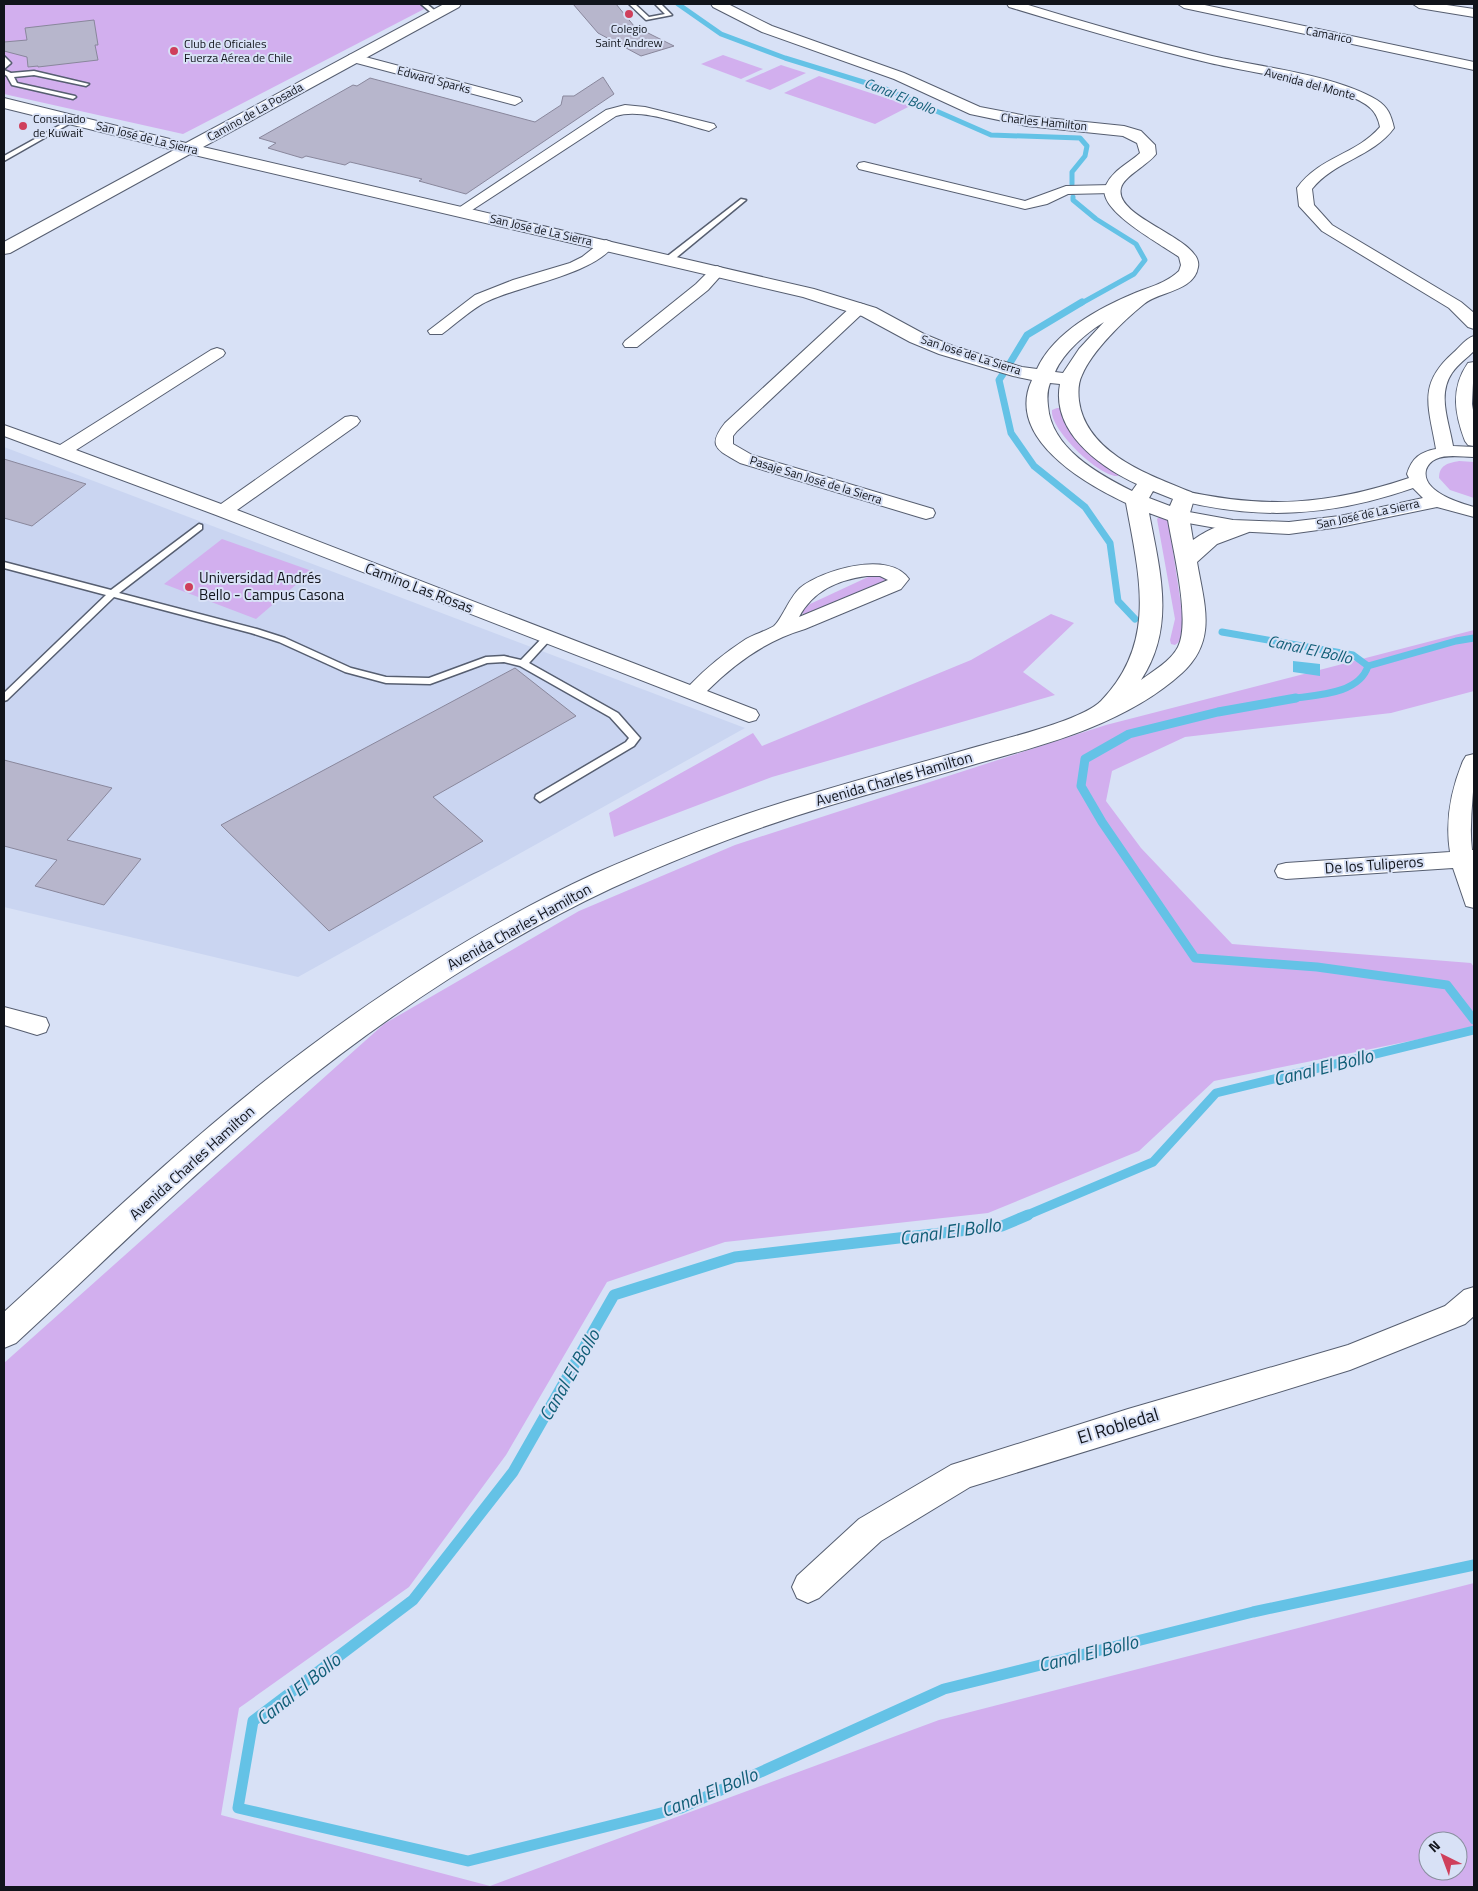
<svg xmlns="http://www.w3.org/2000/svg" width="1478" height="1891" font-family="'Titillium Web',sans-serif">
	<rect width="100%" height="100%" fill="#d8e1f6"/>
	<path fill="#cad5f1" d="M4,447l741,281 -447,249 -294,-70z"/>
	<g fill="#d2afee" fill-rule="evenodd">
		<path d="M4,4h415l9,3 -245,127 -179,-40z"/>
		<path d="M723,55l40,14 -22,10 -40,-15z"/>
		<path d="M781,65l25,8 -36,17 -25,-9z"/>
		<path d="M819,76l91,30 -35,18 -91,-31z"/>
		<path d="M1057,408h5l57,64 -1,4c-18,2 -69,-47 -66,-66z"/>
		<path d="M1459,461l15,1v36l-24,-8 -11,-12c0,-13 9,-15 20,-17z"/>
		<path d="M1159,517l9,1 15,100c0,10 1,22 -8,27l-4,-1 -1,-4 5,-21 -18,-100z"/>
		<path d="M222,539l90,32 -56,48 -92,-35z"/>
		<path d="M868,577h19l-4,7 -79,32 -2,-5 8,-7z"/>
		<path d="M1051,614l23,9 -51,49 32,23 -283,82 -158,60 -5,-24 144,-80 9,13 209,-86z"/>
		<path d="M1474,630v61l-83,22 -206,24 -73,34 -6,30 35,47 91,96 239,19 3,4v61l-260,53 -75,70 -151,62 -263,29 -118,40 -101,173 -97,132 -170,121 -18,107 269,71 449,-166 535,-137v304h-1470v-524l380,-339 195,-113 156,-66 371,-120zM1428,1841h30v30h-30z"/>
	</g>
	<path fill="#64c2e6" d="M1293,661l27,3v12l-27,-4z"/>
	<g fill="none" stroke-linecap="round" stroke-linejoin="round">
		<g stroke="#64c2e6" stroke-width="5">
			<path d="M678,4l43,30 64,24 101,31 105,46 89,3 7,8 -2,10 -13,16v12"/>
			<path d="M1073,197v3l23,19 40,25 9,16 -11,14 -54,30"/>
		</g>
		<g stroke="#64c2e6" stroke-width="7">
			<path d="M1010,363l17,-28 55,-33"/>
			<path d="M1003,374l-4,6 12,53 23,33 51,41 25,36 8,58 17,18"/>
			<path d="M1222,632l131,23 15,11c-9,29 -54,29 -79,33"/>
			<path d="M1368,666l88,-25 18,-3"/>
		</g>
		<g stroke="#64c2e6" stroke-width="9">
			<path d="M1296,698l-78,14 -89,22 -44,25 -4,27 21,36 93,136 122,9 130,18 27,35"/>
			<path d="M1025,1216l128,-54 63,-69 258,-63"/>
		</g>
		<path stroke="#64c2e6" stroke-width="11" d="M1028,1215l-26,11 -267,31 -121,38 -101,177 -100,128 -160,121 -15,87 230,53 213,-53 263,-119 309,-77 221,-47"/>
	</g>
	<g fill="#b7b6cc" stroke="#89879c">
		<path d="M573,4h43l18,22 40,20 -33,10 -43,-23z"/>
		<path d="M94,20l4,25h-3l3,15 -60,7v-1l-10,1 -1,-10 -23,-6v-9l23,-2 -2,-12z"/>
		<path d="M603,77l11,17 -148,100 -47,-13 3,-2 -72,-17 -5,3 -39,-9 -4,2 -34,-10 8,-5 -17,-5 94,-53 4,1 13,-8 165,44 26,-17 2,-9h11z"/>
		<path d="M4,459l82,25 -54,42 -28,-8z"/>
		<path d="M515,668l61,48 -143,81 50,44 -154,90 -108,-106z"/>
		<path d="M4,760l108,28 -45,52 74,19 -37,46 -69,-19 22,-26 -53,-14z"/>
	</g>
	<g fill="none" stroke-linecap="round" stroke-linejoin="round">
		<g stroke="#565e70" stroke-width="3">
			<g id="service">
				<path d="M421,4h6l12,10 -5,1z"/>
				<path d="M629,4h6l14,13 16,-3 -10,-10h6l11,11 -26,5z"/>
				<path d="M4,56l7,7 -7,6z"/>
				<path d="M4,70l7,3 23,-2 55,13 -3,2 -52,-11 -20,2 3,6 58,13 1,1 -3,2 -61,-14 -5,-9 -3,-2z"/>
				<path d="M71,119l5,1 -72,41v-5z"/>
				<path d="M741,199l5,1 -75,62h-6v-4z"/>
				<path d="M199,524l3,1v4l-83,64 138,36 28,9 66,30 35,9 43,1 57,-21 18,-1 17,4 23,-24h6v4l-21,23 89,50 22,25 -6,8 -94,56 -5,-4 1,-3 90,-53 3,-4 -19,-21 -90,-51 -16,-4 -17,1 -57,21 -44,-1 -41,-11 -66,-30 -28,-9 -137,-36 -107,103 -3,1v-8l102,-98 -102,-27v-6l107,28z"/>
			</g>
		</g>
		<g stroke="#565e70" stroke-width="2">
			<g id="minor">
				<path d="M1007,4h18c62,19 124,37 187,52 49,11 123,19 165,44 11,7 14,15 17,28 -21,29 -60,33 -82,61l2,16 18,20 129,77 13,11v16l-6,-2 -19,-19 -127,-77 -23,-25 -2,-18c23,-32 59,-33 83,-61 -3,-16 -11,-22 -26,-29 -45,-19 -97,-24 -144,-35 -68,-16 -135,-36 -201,-56z"/>
				<path d="M1178,4h22l274,58v8l-290,-62z"/>
				<path d="M1413,4h27l34,5v8l-55,-9z"/>
				<path d="M354,54l166,44 2,3 -7,4 -166,-44 -1,-3 1,-3z"/>
				<path d="M625,105l20,2 69,17 2,3 -7,4c-27,-7 -67,-23 -93,-15l-150,98h-10l-2,-3 152,-101z"/>
				<path d="M864,162l161,39 41,-15 46,-1 5,1 2,3 -2,3 -5,1 -44,1 -21,10 -22,5 -166,-40 -2,-3 2,-3z"/>
				<path d="M606,240l5,2 3,3c-20,29 -92,40 -126,56 -16,7 -32,23 -46,33h-12l-2,-3 47,-36 38,-15 57,-17 12,-6 19,-15z"/>
				<path d="M717,266l5,2 3,3 -17,19 -71,57h-12l-2,-3 2,-3 71,-57 16,-16z"/>
				<path d="M859,303l6,2 2,3 -2,3 -128,120 -4,5v8l19,11 181,54 2,4 -2,4 -7,2 -7,-2 -179,-54c-22,-13 -34,-16 -15,-40l128,-118z"/>
				<path d="M1474,336v15c-7,7 -16,13 -22,22 -15,22 -3,49 1,73l21,1v10c-12,0 -27,-3 -38,2 -5,2 -9,7 -10,11 -5,22 34,33 48,37v10l-37,-10 -97,20 -51,7 -56,-3 -62,-11 -2,-4 2,-4 7,-2 55,10 56,2 51,-6 83,-18 -10,-10c-81,28 -152,33 -235,12l-3,-4 3,-4 6,-1c83,18 144,14 225,-13l-2,-4c5,-16 13,-22 29,-25 -7,-42 -19,-64 17,-96 7,-6 13,-15 21,-17z"/>
				<path d="M217,348l6,2 2,3 -2,3 -147,94 145,54 124,-87 6,-1 6,1 3,4 -3,4 -120,85 453,175c17,-18 36,-33 56,-46 9,-5 20,-8 28,-13 8,-7 15,-28 26,-38 22,-18 89,-38 109,-9l-8,10 -96,40c-38,11 -70,34 -98,62l49,19 3,5 -3,5 -7,2 -533,-207 -212,-79v-11l56,20 151,-95zM867,576h13l8,4 -89,37c14,-26 38,-37 68,-41z"/>
				<path d="M1474,362l-2,42 2,12v30l-6,-1 -3,-4c-10,-27 -15,-52 3,-78z"/>
				<path d="M1474,754c2,32 -6,64 -2,96h2v58l-8,-2 -13,-38 -167,11 -8,-2 -3,-6 3,-6 8,-2 164,-11c-5,-32 1,-62 13,-91l3,-5z"/>
				<path d="M4,1007l42,11 3,7 -3,7 -9,3 -33,-10z"/>
				<path d="M1474,1287v29l-9,8 -115,46 -380,117 -89,54 -62,57 -11,5 -11,-5 -5,-11 5,-11 62,-57 92,-54 177,-56 220,-64 97,-39 19,-16z"/>
			</g>
		</g>
		<g stroke="#565e70" stroke-width="2">
			<path id="tertiary" d="M444,4h17l-2,3 -256,140 611,142 62,19 48,26 29,12 69,21 15,2c17,-37 62,-61 98,-76 15,-6 33,-11 44,-22l2,-6 -2,-8c-16,-12 -86,-48 -73,-72 7,-15 22,-21 34,-32l-3,-10 -14,-7 -96,-10 -57,-12 -76,-35 -132,-47 -49,-25 -2,-3h17l44,22 132,47 76,34 47,9 97,10 17,5 14,14 1,9c-8,11 -32,22 -35,34 -8,30 83,51 77,79 -4,25 -39,24 -54,37 -20,16 -52,47 -62,71 -4,8 -4,17 -3,26 7,52 70,74 112,91l4,4 -6,20 4,24c14,-10 38,-22 56,-18l3,5 -3,5 -32,12 -20,18c7,42 21,78 -15,111 -55,50 -134,71 -203,90 -50,15 -101,28 -151,43 -74,22 -146,50 -216,82 -117,55 -226,128 -326,209 -94,77 -181,164 -270,246l-12,5v-36c86,-78 171,-160 262,-232 102,-80 211,-152 328,-206 71,-31 143,-59 217,-80 57,-17 115,-33 172,-49 28,-8 99,-25 118,-44 57,-59 38,-126 25,-198 -43,-20 -121,-66 -94,-123l-19,-4 -74,-22 -29,-12 -48,-26 -59,-19 -613,-143 -180,99 -6,1v-12l170,-92 -170,-42v-10l182,45zM1104,322l-25,27 -16,24 -8,-1c9,-20 31,-39 49,-50zM1050,383l10,1c-9,48 40,83 77,100l-5,7c-34,-17 -81,-43 -84,-85 -1,-9 -1,-15 2,-23zM1153,491l20,8 -3,7 -21,-8zM1149,513l19,7c5,30 23,101 10,127 -7,14 -25,24 -37,33 35,-53 19,-109 8,-167z"/>
		</g>
		<use href="#service" fill="#fff" fill-rule="evenodd"/>
		<use href="#minor" fill="#fff" fill-rule="evenodd"/>
		<use href="#tertiary" fill="#fff" fill-rule="evenodd"/>
	</g>
	<g fill="#cf3f5b" stroke="#d8e1f6" stroke-width="2">
		<circle cx="629" cy="14" r="5"/>
		<circle cx="174" cy="51" r="5"/>
		<circle cx="23" cy="126" r="5"/>
		<circle cx="189" cy="587" r="5"/>
	</g>
	<g text-anchor="middle" stroke-width="4" stroke-linejoin="round" paint-order="stroke">
		<g font-size="12" fill="#11141b" stroke="#d8e1f6" text-anchor="start">
			<text x="629" y="33" text-anchor="middle">Colegio<tspan x="629" dy="14">Saint Andrew</tspan></text>
			<text x="184" y="48">Club de Oficiales<tspan x="184" dy="14">Fuerza Aérea de Chile</tspan></text>
			<text x="33" y="123">Consulado<tspan x="33" dy="14">de Kuwait</tspan></text>
		</g>
		<g font-size="12" fill="#11141b" stroke="#d8e1f6">
			<text transform="translate(1329 35) rotate(11)" y="4">Camarico</text>
			<text transform="translate(434 80) rotate(15)" y="4">Edward Sparks</text>
			<text transform="translate(1310 84) rotate(15)" y="4">Avenida del Monte</text>
			<text transform="translate(255 112) rotate(-29)" y="4">Camino de La Posada</text>
			<text transform="translate(1044 122) rotate(6)" y="4">Charles Hamilton</text>
			<text transform="translate(147 138) rotate(14)" y="4">San José de La Sierra</text>
			<text transform="translate(541 230) rotate(13)" y="4">San José de La Sierra</text>
			<text transform="translate(971 355) rotate(18)" y="4">San José de La Sierra</text>
			<text transform="translate(816 480) rotate(17)" y="4">Pasaje San José de la Sierra</text>
			<text transform="translate(1368 514) rotate(-12)" y="4">San José de La Sierra</text>
		</g>
		<g font-size="14" font-style="italic" fill="#115e77" stroke="#d8e1f6">
			<text transform="translate(900 96) rotate(22)" y="5">Canal El Bollo</text>
		</g>
		<g font-size="15" fill="#11141b" stroke="#d8e1f6" text-anchor="start">
			<text x="199" y="583">Universidad Andrés<tspan x="199" dy="17">Bello - Campus Casona</tspan></text>
		</g>
		<g font-size="15" fill="#11141b" stroke="#d8e1f6">
			<text transform="translate(419 588) rotate(21)" y="5">Camino Las Rosas</text>
			<text transform="translate(894 779) rotate(-16)" y="5">Avenida Charles Hamilton</text>
			<text transform="translate(1374 865) rotate(-4)" y="5">De los Tuliperos</text>
			<text transform="translate(519 927) rotate(-29)" y="5">Avenida Charles Hamilton</text>
			<text transform="translate(192 1163) rotate(-42)" y="5">Avenida Charles Hamilton</text>
		</g>
		<g font-size="16" font-style="italic" fill="#115e77" stroke="#d8e1f6">
			<text transform="translate(1310 649) rotate(12)" y="6">Canal El Bollo</text>
		</g>
		<g font-size="18" fill="#11141b" stroke="#d8e1f6">
			<text transform="translate(1118 1426) rotate(-17)" y="6">El Robledal</text>
		</g>
		<g font-size="19" font-style="italic" fill="#115e77" stroke="#d8e1f6">
			<text transform="translate(1323 1067) rotate(-14)" y="7">Canal El Bollo</text>
			<text transform="translate(950 1231) rotate(-8)" y="7">Canal El Bollo</text>
			<text transform="translate(569 1375) rotate(-60)" y="7">Canal El Bollo</text>
			<text transform="translate(1088 1653) rotate(-14)" y="7">Canal El Bollo</text>
			<text transform="translate(298 1689) rotate(-39)" y="7">Canal El Bollo</text>
			<text transform="translate(709 1792) rotate(-22)" y="7">Canal El Bollo</text>
		</g>
	</g>
	<rect width="1478" height="1891" fill="none" stroke="#11141b" stroke-width="10"/>
	<g transform="translate(1443 1856) rotate(318)"><circle r="24" fill="#d8e1f6" stroke="#888f9e"/>
	<path d="M0-4L9 19L0 12L-9 19Z" fill="#cf3f5b"/>
	<text y="-8" font-size="14" font-weight="bold" text-anchor="middle" fill="#11141b">N</text>
	</g>
</svg>
